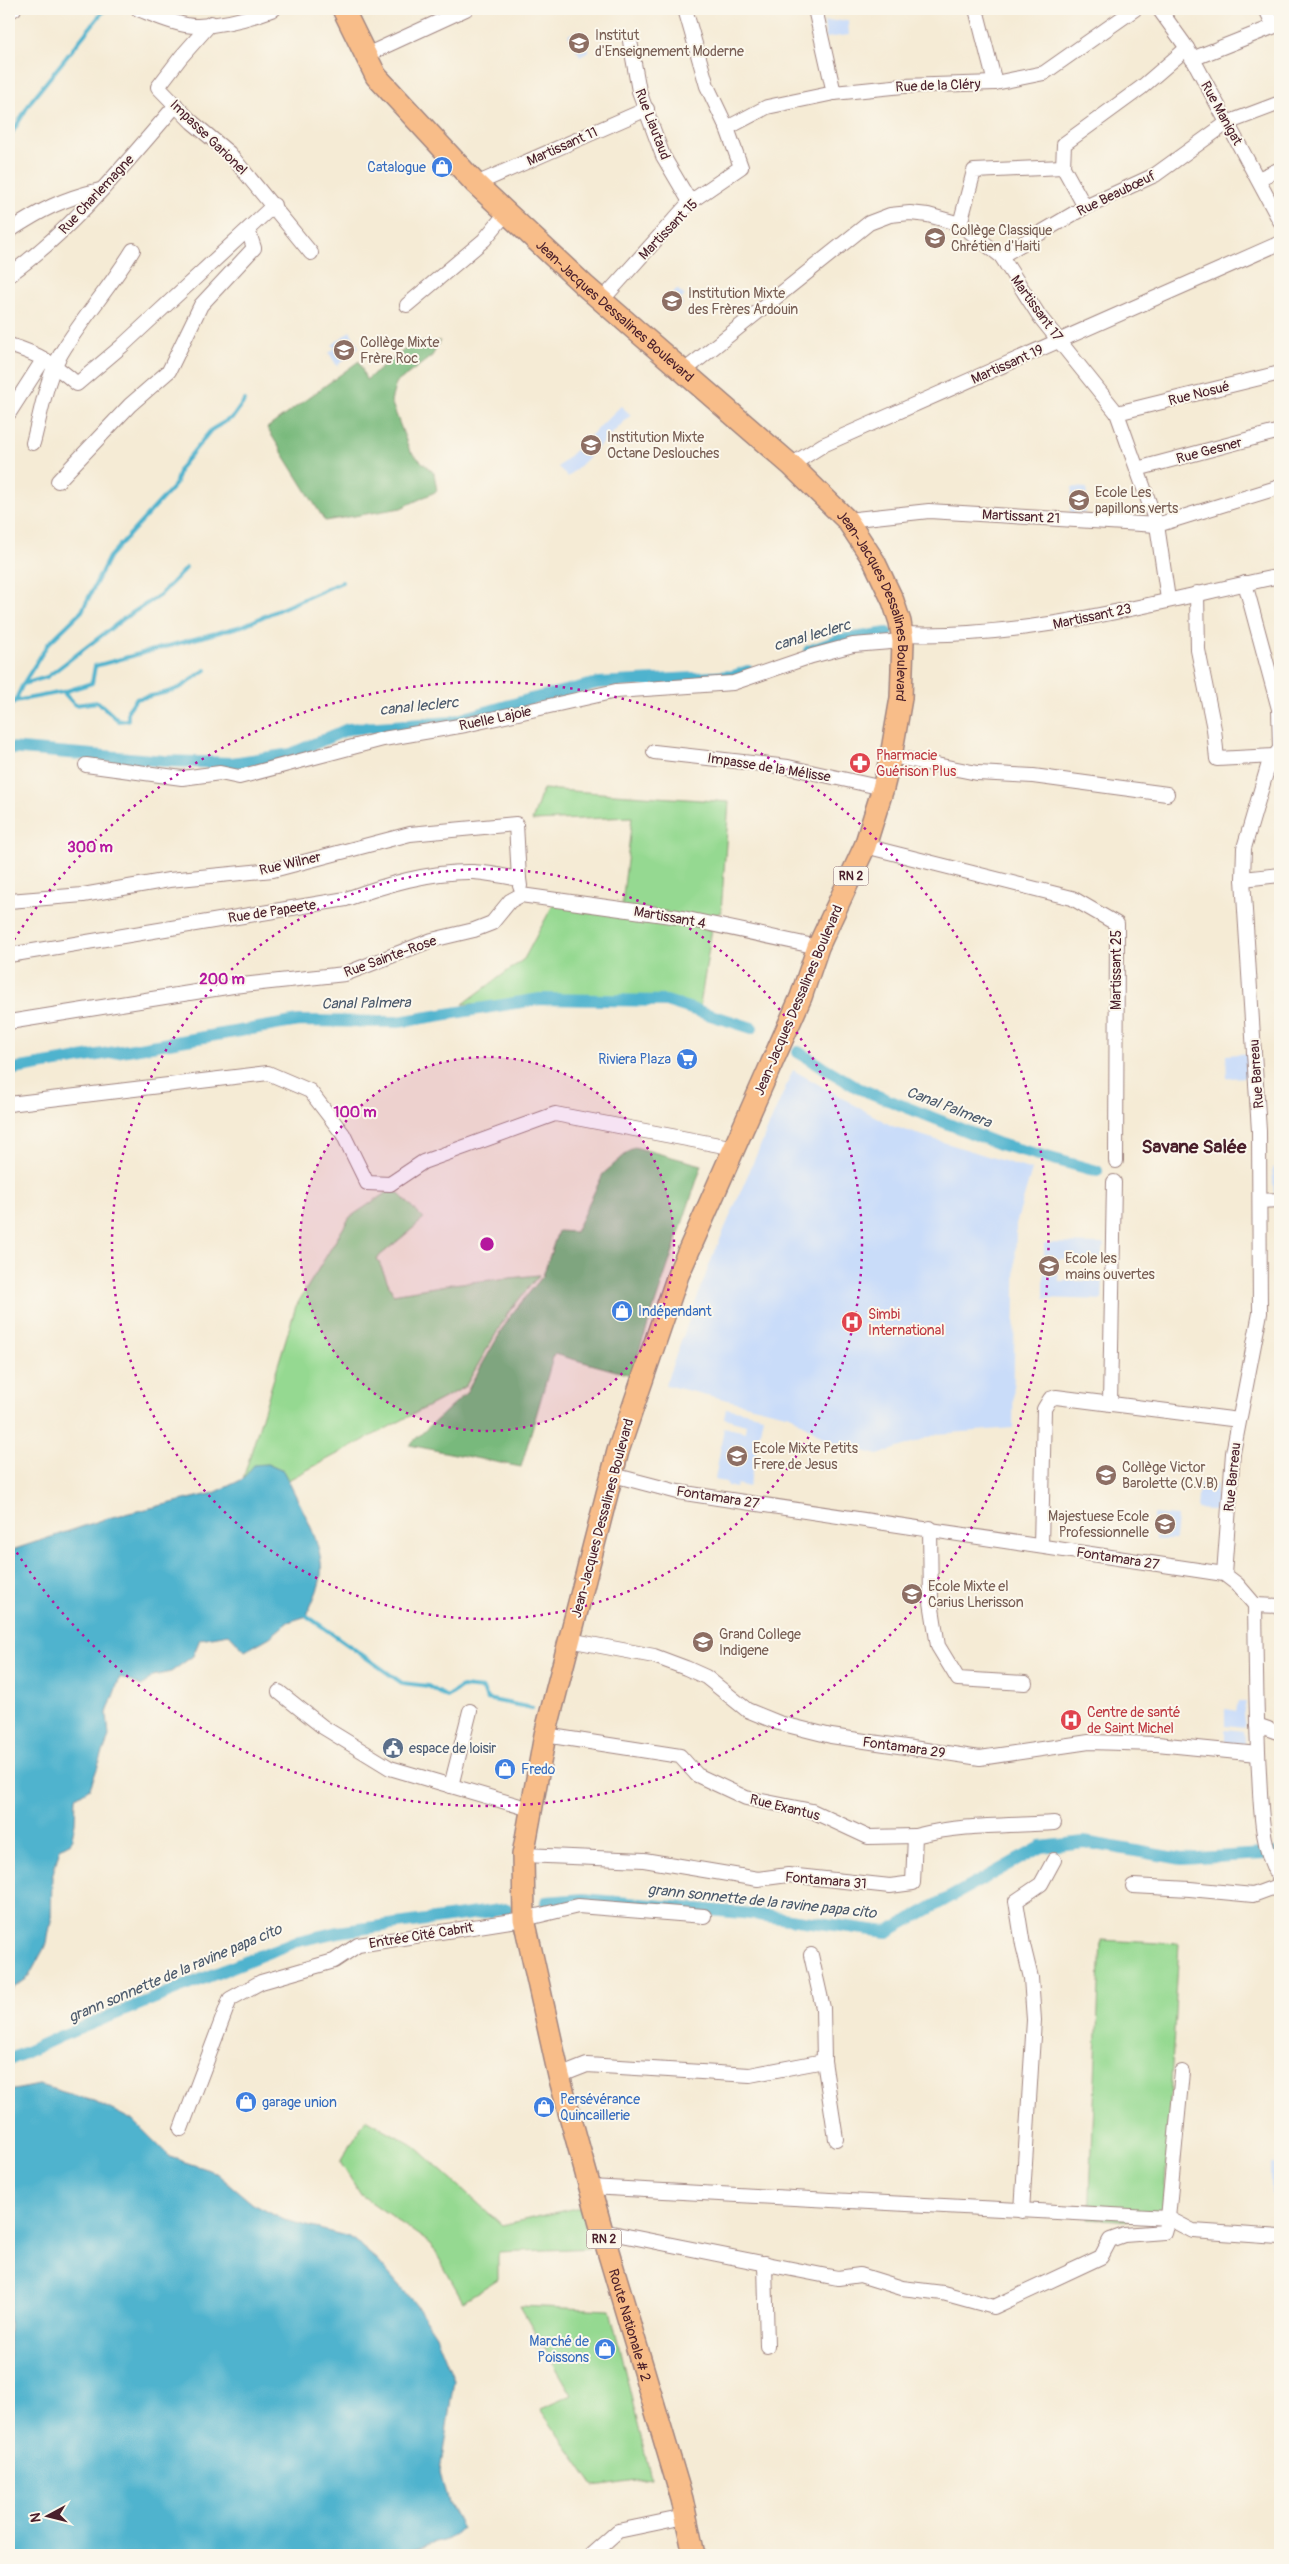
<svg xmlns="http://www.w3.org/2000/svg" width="1289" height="2564" font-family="Pangolin,sans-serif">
	<rect width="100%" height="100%" fill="#fbf7ec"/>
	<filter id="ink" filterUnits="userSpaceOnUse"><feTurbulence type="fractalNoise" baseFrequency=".02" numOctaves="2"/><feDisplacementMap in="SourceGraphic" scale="10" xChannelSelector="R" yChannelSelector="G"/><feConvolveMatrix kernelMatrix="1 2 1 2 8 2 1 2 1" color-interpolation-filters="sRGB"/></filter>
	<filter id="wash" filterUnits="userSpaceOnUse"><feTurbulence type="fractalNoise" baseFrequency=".0096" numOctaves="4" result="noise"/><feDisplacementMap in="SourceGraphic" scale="20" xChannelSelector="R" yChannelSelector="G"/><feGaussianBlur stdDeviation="1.12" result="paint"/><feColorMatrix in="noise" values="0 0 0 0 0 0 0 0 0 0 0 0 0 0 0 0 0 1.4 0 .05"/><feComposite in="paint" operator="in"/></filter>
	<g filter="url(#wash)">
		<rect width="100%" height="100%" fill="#f5ebd5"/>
		<g fill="#c9dcf9">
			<path d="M848,20l1,15 -23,3 -2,-16z"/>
			<path d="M578,30l11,21 -9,5 -12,-21z"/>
			<path d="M934,228l11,4 -14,17 -3,-5z"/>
			<path d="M677,289l8,7 -5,4 3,4 -12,9 -8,-11z"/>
			<path d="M350,331l9,16 -22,19 -8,-13 6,-5 -3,-3z"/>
			<path d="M621,406l10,9 -63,62 -10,-10z"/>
			<path d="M1072,487l15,1 -2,25 -15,-1z"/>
			<path d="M1252,1053l1,24 -26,1 -1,-23z"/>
			<path d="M793,1070l99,56 140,44 -16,54 -3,204 -75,6 -60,21 -48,-13 -40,-27 -125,-30 47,-127z"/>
			<path d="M1280,1167v26l-6,1 -2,-26z"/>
			<path d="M1044,1243l60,1 -2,15h-48l1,13 3,2 1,7h44l-1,19 -58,-2z"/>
			<path d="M726,1408l37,8 -14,71 -12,-3 -1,4 -9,-2 -1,-4 -11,-2 9,-53 21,5 1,-8 -22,-6z"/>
			<path d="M1199,1483l18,1 -1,11 10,2v14l-29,-2z"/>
			<path d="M1153,1514l24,2 -2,24h-20v-6l-3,-1z"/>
			<path d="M1238,1702h8l-3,13 2,12 -20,-2v-16l11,2z"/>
			<path d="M1225,1729l19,2 1,13 -20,-1z"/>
			<rect x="1271" y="2164" width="9" height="30"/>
		</g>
		<g fill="#95d991" stroke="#707c5e">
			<path d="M543,789l186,13 -8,110 -7,3 -15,97 -26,-7 -210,-1 61,-45 30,-56 67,10 11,-96 -100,4z"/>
			<path d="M393,1188l31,31 -47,39 16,36 59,-10 87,-9 -31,38 -43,74 -177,93 -5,-9 -16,-7 -24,15 53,-173 54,-89z"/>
			<path d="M1101,1940l78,4 -16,279 -74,-5z"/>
			<path d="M366,2119l50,28 86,78 78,-18 13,41 -95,4v27l-35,22 -32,-57 -70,-49 -21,-33z"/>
			<path d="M520,2306l90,4 41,168 -57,8 -54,-77 32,-14z"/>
		</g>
		<g fill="#78b97b" stroke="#616c53">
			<path d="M440,341l-8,15 -36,27 -5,18 19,50 24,22 3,18 -36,17 -76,13 -58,-93 92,-67 7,19 47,-37z"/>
			<path d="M634,1147l68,18 -71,210 -77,-21 -33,113 -112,-22 57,-52 44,-77 33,-40 15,-45 17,1 28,-58z"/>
		</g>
		<g fill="#50b3ce" stroke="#4d697c">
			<path d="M267,1464l16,7 5,9c12,26 37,66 33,95 -1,13 -10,28 -14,41l-19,6 -18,15 -25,14 -16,-17 -29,5 -7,17 -22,16 -18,4 -11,10 -22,-9 -13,36 2,23 -19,52 -14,9 -1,26 -4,19 -11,6 -8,29 -1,44 -4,22 -19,35 -19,13v-440l99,-33 106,-25 29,-14 11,-14z"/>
			<path d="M39,2085l55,16 40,20 36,36 45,15 38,32 31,16 66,17 27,23 39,45 20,30 18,45 -14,92 8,31 14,26 -15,11 -54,15h-384v-464z"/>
		</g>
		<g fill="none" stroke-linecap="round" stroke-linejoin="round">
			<g stroke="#50b3ce" stroke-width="4">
				<path d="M9,138l22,-37 74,-92"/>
				<path d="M23,684l25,-40 34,-33 27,-54 66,-72 5,-17 31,-38 22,-13 12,-17"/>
				<path d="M63,692l12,13 23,-3 21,19 9,-1v-10l8,-11c15,-3 29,-5 43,-11 10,-5 17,-13 27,-18"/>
				<path d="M15,701l48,-9 29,-9 3,-17 147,-40 100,-44"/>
				<path d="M9,708l6,-7 8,-17 24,-7 79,-60 34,-22 26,-27"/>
				<path d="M307,1616l95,67 26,3 19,11 15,-10 21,2 4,10 45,9"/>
			</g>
			<g stroke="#50b3ce" stroke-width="12">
				<path d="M809,651l31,-11 47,-7"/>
				<path d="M9,748l155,13 68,2 59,-9 57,-25 103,-7 80,-23 67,-16 136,-7 14,-5"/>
				<path d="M798,1052l60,36 141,56 98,27"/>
				<path d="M9,1070l290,-49 99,1 142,-23 126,2 86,27"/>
				<path d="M546,1902l37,-3 160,14 144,19 154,-85 43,-5 98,17 98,-6"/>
				<path d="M9,2060l52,-24 233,-94 44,-10 169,-23"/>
			</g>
		</g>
	</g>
	<g filter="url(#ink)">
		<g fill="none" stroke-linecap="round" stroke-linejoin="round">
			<g stroke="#a08580" stroke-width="16">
				<g id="street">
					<path d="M138,9c16,6 43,18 60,17 26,-1 52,-8 76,-17"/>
					<path d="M815,9l19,84"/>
					<path d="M976,9l19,74"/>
					<path d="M1159,9l28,39 93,173"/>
					<path d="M1266,9l8,17"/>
					<path d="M9,12l5,-3"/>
					<path d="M211,23l-30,34 -23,30 34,35 37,31 82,100"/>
					<path d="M630,41l9,50 24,65 27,46"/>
					<path d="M366,55l100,-46"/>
					<path d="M1192,59l88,-35"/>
					<path d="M727,128l40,-21 67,-14 69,-7 92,-3 49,-10 91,-64"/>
					<path d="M1063,167l1,-23 78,-57 45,-39"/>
					<path d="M1258,179l22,-10"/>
					<path d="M476,184l171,-75"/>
					<path d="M960,224l14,-53 89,-4 22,40"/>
					<path d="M9,231c32,-21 53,-32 91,-41"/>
					<path d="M1001,256l84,-49 70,-32 72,-52 53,-20"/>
					<path d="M9,275c62,-44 117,-112 167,-170"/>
					<path d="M603,299l87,-97 51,-35 -14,-39 -20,-42 -22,-77"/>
					<path d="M407,305l77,-65 23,-28"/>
					<path d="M9,345c30,9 44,18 68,39l45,-38 152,-141"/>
					<path d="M684,371l185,-148 21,-8 20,-2 18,2 32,9 41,32 39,61 77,96 40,112 11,74"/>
					<path d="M9,413l34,-53"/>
					<path d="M1117,413l163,-40"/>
					<path d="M33,443c8,-30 13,-65 29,-91 22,-36 50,-67 71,-102"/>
					<path d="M791,465l32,-20 457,-202"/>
					<path d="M1137,469l143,-38"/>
					<path d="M58,481l72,-76 39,-34 32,-66 53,-57 -6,-18"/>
					<path d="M847,520l82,-9 228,14 123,-38"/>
					<path d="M1197,593l1,57 16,79 3,30 57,-3"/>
					<path d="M902,634c128,5 254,-32 378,-58"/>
					<path d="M654,752l134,15 95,21"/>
					<path d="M891,756l86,17 56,3 134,18"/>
					<path d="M86,765l96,13 38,-5 19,4 144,-38 82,-14 151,-34 117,-8 79,-27 41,-11 50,-4"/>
					<path d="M865,846l207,52 45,26 -1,237"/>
					<path d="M1243,879l37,-4"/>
					<path d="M521,895l157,22 140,30"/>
					<path d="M9,901l74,-6 86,-15 104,-10 137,-36 106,-10 3,55"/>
					<path d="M9,955l337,-56c39,-14 84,-28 127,-27 15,1 31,4 46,7l1,7"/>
					<path d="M9,1022l224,-36 112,-12 87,-34 42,-10 18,-7 18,-22 11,-6"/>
					<path d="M9,1104l259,-31 42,18 33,43 24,49 23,1 33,-22 132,-48 180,34"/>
					<path d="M1260,1201l20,-1"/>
					<path d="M1110,1404l4,-222"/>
					<path d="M613,1475l65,17 546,82 13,10 18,21c1,56 1,112 4,168 2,36 2,76 21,107"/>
					<path d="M930,1528l1,74 7,44 20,33 67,4"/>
					<path d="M1041,1546l3,-137 6,-10 6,-2 183,23"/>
					<path d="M1224,1574l9,-121 27,-140 -1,-182 -16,-252 1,-31 25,-85 11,-14 -1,-40 -34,-126"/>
					<path d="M1255,1605l25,1"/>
					<path d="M569,1640l85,16 32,12 20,9 41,33 32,13 52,13 149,22 109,-16 68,2 101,10"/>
					<path d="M279,1692l44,35 67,41 140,41"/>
					<path d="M1257,1725l23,8"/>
					<path d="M545,1735l135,21 17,19 49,23 66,13 56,26 47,-1"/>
					<path d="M451,1786l19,-75"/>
					<path d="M523,1855l121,5 114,19 30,-4 102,11 23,-3 2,-47c46,-12 92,-10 139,-13"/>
					<path d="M1133,1886l57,3 63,6 27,-10"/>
					<path d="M811,1955l12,53 1,53 12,78"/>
					<path d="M559,2076l28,-11 163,10 74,-14"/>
					<path d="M181,2129l49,-130 31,-17 73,-21 24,-16 166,-26 54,-13 126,10"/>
					<path d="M590,2187l578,31 14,-146"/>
					<path d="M1022,2211l12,-191 -3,-42 -8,-33 -7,-44 25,-17 13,-24"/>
					<path d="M602,2231l225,45 11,2 22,-3 42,13 41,5 51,14 107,-50 9,-17 14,-5 40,-3 4,-14 25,13 87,6"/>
					<path d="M765,2263l2,83"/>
					<path d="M591,2555l27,-24 67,-14"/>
				</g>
			</g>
			<g stroke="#a08580" stroke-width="24">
				<g id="primary">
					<path id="s1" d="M343,9l33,67 100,108 109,102 206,179 56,55 27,41 19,40 7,21 3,19 -2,57 -10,58 -8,32 -18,58 -47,101 -17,50 -123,278 -60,176 -73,284 -22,120 1,64 35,157 43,155 80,268 12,56"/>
				</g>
			</g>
			<use href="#street" stroke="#fff" stroke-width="14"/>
			<use href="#primary" stroke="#f8bd89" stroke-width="21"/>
		</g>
	</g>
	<circle cx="487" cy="1244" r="187" fill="#b5179e" fill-opacity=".12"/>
	<g fill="none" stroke="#b5179e" stroke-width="2.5" stroke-dasharray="2.5 5">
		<circle cx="487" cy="1244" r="187"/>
		<circle cx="487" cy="1244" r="375"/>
		<path d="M10 946A562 562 0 1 1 10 1542"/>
	</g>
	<defs>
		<g id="school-disc" transform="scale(1.125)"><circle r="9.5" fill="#8d6e63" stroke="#fbf7ec"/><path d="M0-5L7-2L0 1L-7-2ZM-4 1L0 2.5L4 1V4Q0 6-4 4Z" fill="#fff"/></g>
		<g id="shop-disc" transform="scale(1.125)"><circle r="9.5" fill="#3f7fe0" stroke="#fbf7ec"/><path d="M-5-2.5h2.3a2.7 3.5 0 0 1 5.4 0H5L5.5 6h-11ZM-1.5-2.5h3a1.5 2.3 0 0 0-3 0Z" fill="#fff"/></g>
		<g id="pharmacy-disc" transform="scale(1.125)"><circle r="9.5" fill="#e0444e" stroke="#fbf7ec"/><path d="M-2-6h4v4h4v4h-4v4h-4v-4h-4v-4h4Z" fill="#fff"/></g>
		<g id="supermarket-disc" transform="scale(1.125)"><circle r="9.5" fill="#3f7fe0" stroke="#fbf7ec"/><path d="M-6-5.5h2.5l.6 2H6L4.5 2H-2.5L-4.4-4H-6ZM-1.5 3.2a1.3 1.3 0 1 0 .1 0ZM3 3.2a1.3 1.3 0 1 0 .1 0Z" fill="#fff"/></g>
		<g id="hospital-disc" transform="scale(1.125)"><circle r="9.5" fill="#e0444e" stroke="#fbf7ec"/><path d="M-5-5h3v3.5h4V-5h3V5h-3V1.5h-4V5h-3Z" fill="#fff"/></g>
		<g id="university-disc" transform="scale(1.125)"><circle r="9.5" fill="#8d6e63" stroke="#fbf7ec"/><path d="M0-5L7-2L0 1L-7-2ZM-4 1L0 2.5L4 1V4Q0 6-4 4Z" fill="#fff"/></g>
		<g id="civic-disc" transform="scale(1.125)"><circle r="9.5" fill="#5c6f8a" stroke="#fbf7ec"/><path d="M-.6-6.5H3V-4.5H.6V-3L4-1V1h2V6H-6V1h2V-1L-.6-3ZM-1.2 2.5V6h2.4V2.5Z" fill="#fff"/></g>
	</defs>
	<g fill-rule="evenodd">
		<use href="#school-disc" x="579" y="43"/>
		<use href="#shop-disc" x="442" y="167"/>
		<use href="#school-disc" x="935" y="238"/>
		<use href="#school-disc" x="672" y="301"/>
		<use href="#school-disc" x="344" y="350"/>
		<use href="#school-disc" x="591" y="445"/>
		<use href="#school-disc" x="1079" y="500"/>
		<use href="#pharmacy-disc" x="860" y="763"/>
		<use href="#supermarket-disc" x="687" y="1059"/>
		<use href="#school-disc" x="1049" y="1266"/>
		<use href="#shop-disc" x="622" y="1311"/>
		<use href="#hospital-disc" x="852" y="1322"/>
		<use href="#school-disc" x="737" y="1456"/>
		<use href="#school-disc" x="1106" y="1475"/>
		<use href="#university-disc" x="1165" y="1524"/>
		<use href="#school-disc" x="912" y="1594"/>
		<use href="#school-disc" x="703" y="1642"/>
		<use href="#hospital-disc" x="1071" y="1720"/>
		<use href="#civic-disc" x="393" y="1748"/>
		<use href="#shop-disc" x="505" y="1769"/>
		<use href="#shop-disc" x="246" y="2102"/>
		<use href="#shop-disc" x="544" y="2107"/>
		<use href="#shop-disc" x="605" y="2349"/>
	</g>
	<g text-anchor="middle" stroke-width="4" stroke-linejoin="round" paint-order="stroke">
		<g fill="#fbf7ec" stroke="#7f6065" stroke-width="1">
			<rect x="833.5" y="866.5" width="35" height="19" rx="4"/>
			<rect x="586.5" y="2229.5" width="35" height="19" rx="4"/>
		</g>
		<g font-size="12" font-weight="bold" fill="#4a1f2b">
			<text x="851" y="880">RN 2</text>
			<text x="604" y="2243">RN 2</text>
		</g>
		<g font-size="14" fill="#785e54" stroke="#fbf7ec" text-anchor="start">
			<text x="595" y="40">Institut<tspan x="595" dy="16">d'Enseignement Moderne</tspan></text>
			<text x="951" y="235">Collège Classique<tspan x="951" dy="16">Chrétien d'Haiti</tspan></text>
			<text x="688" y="298">Institution Mixte<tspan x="688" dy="16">des Frères Ardouin</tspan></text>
			<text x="360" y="347">Collège Mixte<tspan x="360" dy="16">Frère Roc</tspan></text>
			<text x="607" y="442">Institution Mixte<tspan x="607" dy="16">Octane Deslouches</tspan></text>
			<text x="1095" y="497">Ecole Les<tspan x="1095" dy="16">papillons verts</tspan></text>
			<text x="1065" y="1263">Ecole les<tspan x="1065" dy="16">mains ouvertes</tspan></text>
			<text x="753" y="1453">Ecole Mixte Petits<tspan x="753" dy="16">Frere de Jesus</tspan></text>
			<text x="1122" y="1472">Collège Victor<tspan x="1122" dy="16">Barolette (C.V.B)</tspan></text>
			<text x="1149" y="1521" text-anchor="end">Majestuese Ecole<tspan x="1149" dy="16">Professionnelle</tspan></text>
			<text x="928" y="1591">Ecole Mixte el<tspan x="928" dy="16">Carius Lherisson</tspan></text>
			<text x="719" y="1639">Grand College<tspan x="719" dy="16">Indigene</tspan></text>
		</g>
		<g font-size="14" fill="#4a1f2b" stroke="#fbf7ec">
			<text transform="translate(938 85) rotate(-2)" y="5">Rue de la Cléry</text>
			<text transform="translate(1222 113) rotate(61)" y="5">Rue Manigat</text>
			<text transform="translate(653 124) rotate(69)" y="5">Rue Liautaud</text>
			<text transform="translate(209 137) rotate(44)" y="5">Impasse Garionel</text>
			<text transform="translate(562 146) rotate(-24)" y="5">Martissant 11</text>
			<text transform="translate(1116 193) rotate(-26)" y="5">Rue Beaubœuf</text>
			<text transform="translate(96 194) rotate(-47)" y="5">Rue Charlemagne</text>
			<text transform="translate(668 229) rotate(-46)" y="5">Martissant 15</text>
			<text transform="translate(1037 308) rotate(54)" y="5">Martissant 17</text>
			<text dy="5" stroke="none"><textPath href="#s1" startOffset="410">Jean-Jacques Dessalines Boulevard</textPath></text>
			<text transform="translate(1007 364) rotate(-24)" y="5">Martissant 19</text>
			<text transform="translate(1199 393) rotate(-14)" y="5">Rue Nosué</text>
			<text transform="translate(1209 450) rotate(-15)" y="5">Rue Gesner</text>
			<text transform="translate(1021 516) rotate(3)" y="5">Martissant 21</text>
			<text dy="5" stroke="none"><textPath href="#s1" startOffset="815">Jean-Jacques Dessalines Boulevard</textPath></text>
			<text transform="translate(1092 616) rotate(-12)" y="5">Martissant 23</text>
			<text transform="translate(495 718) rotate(-12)" y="5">Ruelle Lajoie</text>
			<text transform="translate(769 767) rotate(9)" y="5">Impasse de la Mélisse</text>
			<text transform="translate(290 863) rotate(-13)" y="5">Rue Wilner</text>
			<text transform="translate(272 911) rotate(-9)" y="5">Rue de Papeete</text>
			<text transform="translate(670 917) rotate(10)" y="5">Martissant 4</text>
			<text transform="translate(390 956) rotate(-20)" y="5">Rue Sainte-Rose</text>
			<text transform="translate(1116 970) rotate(-90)" y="5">Martissant 25</text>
			<text transform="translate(798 1000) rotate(-67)" y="5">Jean-Jacques Dessalines Boulevard</text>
			<text transform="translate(1256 1074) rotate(-94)" y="5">Rue Barreau</text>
			<text transform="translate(1232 1477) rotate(-84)" y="5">Rue Barreau</text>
			<text transform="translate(718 1497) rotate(9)" y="5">Fontamara 27</text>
			<text transform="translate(602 1518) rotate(-75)" y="5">Jean-Jacques Dessalines Boulevard</text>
			<text transform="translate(1118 1558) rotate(9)" y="5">Fontamara 27</text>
			<text transform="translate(904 1747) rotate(8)" y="5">Fontamara 29</text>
			<text transform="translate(785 1807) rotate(14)" y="5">Rue Exantus</text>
			<text transform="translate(826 1880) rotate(5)" y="5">Fontamara 31</text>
			<text transform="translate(421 1935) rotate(-9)" y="5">Entrée Cité Cabrit</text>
			<text dy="5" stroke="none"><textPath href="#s1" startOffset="2620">Route Nationale # 2</textPath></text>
		</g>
		<g font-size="14" fill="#366cbe" stroke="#fbf7ec" text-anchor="start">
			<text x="426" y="172" text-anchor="end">Catalogue</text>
			<text x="671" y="1064" text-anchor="end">Riviera Plaza</text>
			<text x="638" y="1316">Indépendant</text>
			<text x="521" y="1774">Fredo</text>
			<text x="560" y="2104">Persévérance<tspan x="560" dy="16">Quincaillerie</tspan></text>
			<text x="262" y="2107">garage union</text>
			<text x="589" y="2346" text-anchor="end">Marché de<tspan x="589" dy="16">Poissons</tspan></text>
		</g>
		<g font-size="14" fill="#be3a42" stroke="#fbf7ec" text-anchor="start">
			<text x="876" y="760">Pharmacie<tspan x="876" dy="16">Guérison Plus</tspan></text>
			<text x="868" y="1319">Simbi<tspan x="868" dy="16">International</tspan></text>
			<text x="1087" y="1717">Centre de santé<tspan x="1087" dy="16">de Saint Michel</tspan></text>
		</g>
		<g font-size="14" fill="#4e5e75" stroke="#fbf7ec" text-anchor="start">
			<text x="409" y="1753">espace de loisir</text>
		</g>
		<g font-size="15" font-style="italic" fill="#4c5a6c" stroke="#fbf7ec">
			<text transform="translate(812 635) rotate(-16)" y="5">canal leclerc</text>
			<text transform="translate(419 706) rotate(-6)" y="5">canal leclerc</text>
			<text transform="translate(366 1003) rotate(-1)" y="5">Canal Palmera</text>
			<text transform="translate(949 1107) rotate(21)" y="5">Canal Palmera</text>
			<text transform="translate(762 1901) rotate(6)" y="5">grann sonnette de la ravine papa cito</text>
			<text transform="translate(175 1973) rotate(-23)" y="5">grann sonnette de la ravine papa cito</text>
		</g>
		<g font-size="19" font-weight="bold" fill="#4a1f2b" stroke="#fbf7ec">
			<text x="1194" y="1153">Savane Salée</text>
		</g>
	</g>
	<circle cx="487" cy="1244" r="8" fill="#b5179e" stroke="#fbf7ec" stroke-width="2.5"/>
	<g font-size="15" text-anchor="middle" font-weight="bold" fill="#b5179e" stroke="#fbf7ec" stroke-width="4" stroke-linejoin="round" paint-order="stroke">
		<text x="90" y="852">300 m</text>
		<text x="222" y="984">200 m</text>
		<text x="355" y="1117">100 m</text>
	</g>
	<rect width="1289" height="2564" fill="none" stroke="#fbf7ec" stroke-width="30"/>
	<g transform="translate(48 2516) rotate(263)" stroke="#fbf7ec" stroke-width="4" paint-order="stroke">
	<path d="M0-4L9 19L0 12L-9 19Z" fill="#4a1f2b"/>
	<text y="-8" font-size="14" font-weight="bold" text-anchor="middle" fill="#4a1f2b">N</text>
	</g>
</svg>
